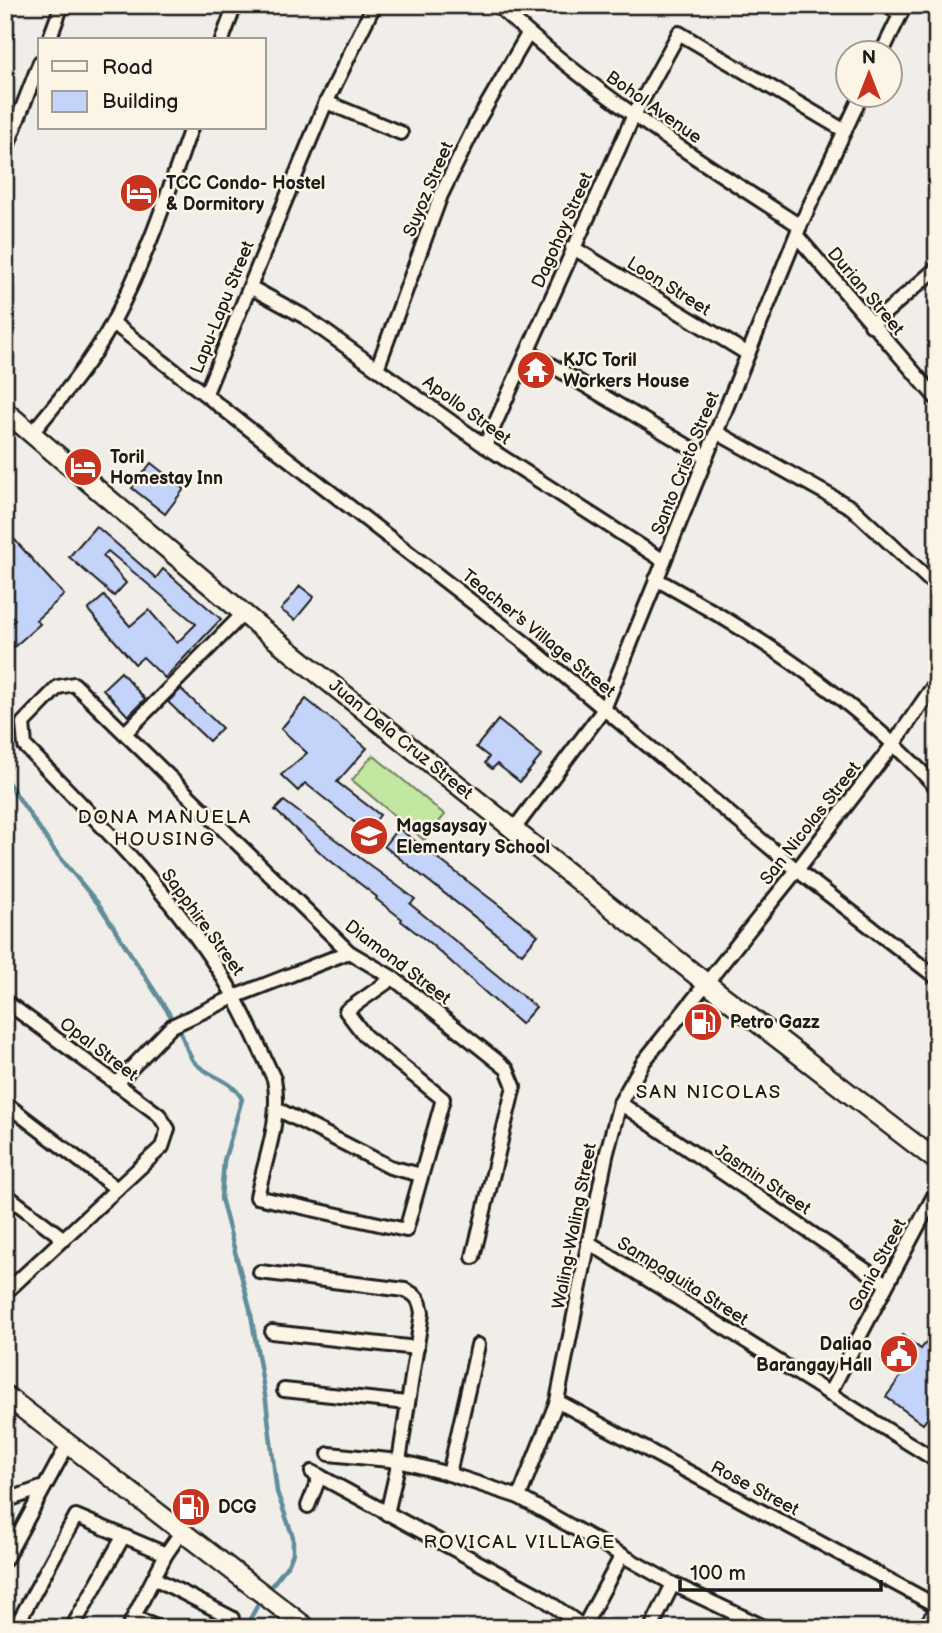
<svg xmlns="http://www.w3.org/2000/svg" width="942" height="1633" font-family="'Balsamiq Sans',sans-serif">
	<rect width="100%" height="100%" fill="#f1eee9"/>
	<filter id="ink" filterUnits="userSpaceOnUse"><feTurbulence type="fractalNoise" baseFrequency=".0143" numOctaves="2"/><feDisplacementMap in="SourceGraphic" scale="14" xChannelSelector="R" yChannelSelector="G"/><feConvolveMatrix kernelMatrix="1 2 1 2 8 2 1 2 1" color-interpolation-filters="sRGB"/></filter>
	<g filter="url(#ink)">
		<path fill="#c1e7a1" stroke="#6e825e" stroke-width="2" d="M373,755l72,60 -21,25 -72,-60z"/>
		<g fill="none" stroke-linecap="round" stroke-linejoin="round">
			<g stroke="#5f8d99" stroke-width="4.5">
				<path d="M5,778l49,72 46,56 70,109"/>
				<path d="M180,1031c4,9 8,24 14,31 14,15 37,16 48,37l-18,62 -3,37 29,111 16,92 11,91 16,45v16l-5,12 -20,25"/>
				<path d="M245,1628l15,-27"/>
			</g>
		</g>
		<g fill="#c3d3f9" stroke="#1c1c1c" stroke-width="2">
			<path d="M151,463l33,26 -19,25 -33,-26z"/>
			<path d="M96,526l60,52 7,-9 58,50 -56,59 -22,-21 -8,7 -47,-54 16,-14 26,30 19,-16 28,33 19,-19 -88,-73 -5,5 23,27 -12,13 -45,-39z"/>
			<path d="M5,529l59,66 -28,25 4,4 -26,23 -9,-9v-9l10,-9 -10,-11z"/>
			<path d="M300,586l14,11 -19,23 -14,-10z"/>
			<path d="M121,672l24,27 -17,17 -25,-27z"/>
			<path d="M181,689l41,39 -13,13 -41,-39z"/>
			<path d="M306,699l61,49 -30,34 43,33 -13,17 -62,-49 -7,8 -17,-16 26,-22 -26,-24z"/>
			<path d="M498,720l44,35 -22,27 -23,-18 -5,5 -7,-6 4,-6 -13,-10z"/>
			<path d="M284,801l131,98 -5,5 126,103 -15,17 -90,-80 -30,-23 1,-2 -26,-20 1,-2 -54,-42 -48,-45z"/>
			<path d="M398,828l140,107 -16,19 -138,-108z"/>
			<path d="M700,1012l13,11 -7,9 -13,-11z"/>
			<path d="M937,1328v77l-14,19 -37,-27 15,-21 -19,-14 5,-6 -4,-3 10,-13 4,2 5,-7 19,14z"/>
			<path d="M188,1495l15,12 -9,12 -15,-13z"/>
		</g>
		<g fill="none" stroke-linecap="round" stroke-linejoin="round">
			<g stroke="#1c1c1c" stroke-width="18">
				<g id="street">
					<path d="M497,5c93,86 198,153 303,221"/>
					<path d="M886,5l14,9"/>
					<path d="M49,40l13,-35"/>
					<path d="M222,40l13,-35"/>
					<path d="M882,52l23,-47"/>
					<path d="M326,102l75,31"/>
					<path d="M5,152l35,-90"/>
					<path d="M797,236l140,163"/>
					<path d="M572,247l176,107"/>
					<path d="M250,287l55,30 180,129 179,115"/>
					<path d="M113,323l412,320 272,227 140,108"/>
					<path d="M871,325l66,-57"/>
					<path d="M529,352l177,105"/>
					<path d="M378,366l63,-171 36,-73 51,-88"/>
					<path d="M206,393l117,-284 51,-104"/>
					<path d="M716,432l136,76 85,79"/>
					<path d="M31,434c29,-35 60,-71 82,-112 33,-62 55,-129 78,-194"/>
					<path d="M485,446l148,-329 46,-84 166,98"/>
					<path d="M656,579c107,59 197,118 281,209"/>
					<path d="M126,732l118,-119"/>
					<path d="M514,829l90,-120 196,-483 62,-132"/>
					<path d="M393,978l-47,33 19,25 78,63 -37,131 -149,-33c8,-38 25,-79 17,-118 -19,-41 -37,-82 -62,-119 -53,-80 -122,-146 -187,-214l-2,-23 35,-36 16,-3 275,268 44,26 114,91 7,17 -41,171"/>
					<path d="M5,1001l154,114 9,14 -6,18 -157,146"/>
					<path d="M116,1084l56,-58 62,-29 115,-45"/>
					<path d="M5,1103l112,86"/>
					<path d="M620,1103l266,181"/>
					<path d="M277,1109l113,58 31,8"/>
					<path d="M5,1194l59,45"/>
					<path d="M588,1242l349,219"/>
					<path d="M260,1272l145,18c12,5 15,10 17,23l-23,148 -12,53"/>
					<path d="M272,1332l145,16"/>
					<path d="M284,1390l123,13"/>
					<path d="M829,1394l108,-204"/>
					<path d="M557,1401l380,205"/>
					<path d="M329,1454l70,7 50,13 70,23 154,87 93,44"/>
					<path d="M312,1472l228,124 45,32"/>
					<path d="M449,1474l29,-129"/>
					<path d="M519,1497l38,-96 49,-245 14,-53 24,-42 153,-191 98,-128 42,-61"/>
					<path d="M5,1501l39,-14"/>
					<path d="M308,1506l12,-30"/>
					<path d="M5,1560l63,-116"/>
					<path d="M154,1578l78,40"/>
					<path d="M134,1617l24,11"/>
					<path d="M584,1626l38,-71"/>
					<path d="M15,1628l61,-112 90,38"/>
					<path d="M72,1628l51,-91"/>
					<path d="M128,1628l38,-74 16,-23"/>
					<path d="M651,1628l22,-44"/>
				</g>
			</g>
			<g stroke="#1c1c1c" stroke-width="23">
				<g id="secondary">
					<path d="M5,411l251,213 450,359 231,178"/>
					<path d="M5,1395l302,233"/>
					<path d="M927,1628l10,-14"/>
				</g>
			</g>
			<use href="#street" stroke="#fcf5e5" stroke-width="12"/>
			<use href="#secondary" stroke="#fcf5e5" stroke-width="18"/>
		</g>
	</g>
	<defs>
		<g id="hotel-disc" transform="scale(2.0125)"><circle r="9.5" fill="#c8321e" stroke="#fcf5e5"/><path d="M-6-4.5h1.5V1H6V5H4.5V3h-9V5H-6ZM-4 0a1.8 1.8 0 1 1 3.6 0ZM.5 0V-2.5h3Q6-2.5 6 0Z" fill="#fff"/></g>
		<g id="temple-disc" transform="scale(2.0125)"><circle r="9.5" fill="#c8321e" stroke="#fcf5e5"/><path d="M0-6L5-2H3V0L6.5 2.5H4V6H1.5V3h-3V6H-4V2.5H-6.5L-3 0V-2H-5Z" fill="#fff"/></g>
		<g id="school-disc" transform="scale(2.0125)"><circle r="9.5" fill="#c8321e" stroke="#fcf5e5"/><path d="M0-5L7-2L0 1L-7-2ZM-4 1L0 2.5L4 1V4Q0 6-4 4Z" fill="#fff"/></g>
		<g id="fuel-disc" transform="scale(2.0125)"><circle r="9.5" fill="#c8321e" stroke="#fcf5e5"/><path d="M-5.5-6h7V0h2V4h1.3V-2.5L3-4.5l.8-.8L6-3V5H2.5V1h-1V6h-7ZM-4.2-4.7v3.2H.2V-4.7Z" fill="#fff"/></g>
		<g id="civic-disc" transform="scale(2.0125)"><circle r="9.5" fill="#c8321e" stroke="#fcf5e5"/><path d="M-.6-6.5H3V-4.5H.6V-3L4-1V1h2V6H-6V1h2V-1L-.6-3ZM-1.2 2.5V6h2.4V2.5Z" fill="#fff"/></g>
	</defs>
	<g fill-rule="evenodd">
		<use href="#hotel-disc" x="139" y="193"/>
		<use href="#temple-disc" x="536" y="370"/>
		<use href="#hotel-disc" x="83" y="467"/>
		<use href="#school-disc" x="369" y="836"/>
		<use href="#fuel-disc" x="703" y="1022"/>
		<use href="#civic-disc" x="899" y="1354"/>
		<use href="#fuel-disc" x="191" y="1507"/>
	</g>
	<g text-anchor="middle" stroke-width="5" stroke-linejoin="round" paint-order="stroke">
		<g font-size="18" fill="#1c1c1c" stroke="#fcf5e5">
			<text transform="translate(654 107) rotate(35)" y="6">Bohol Avenue</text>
			<text transform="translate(428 189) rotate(-67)" y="6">Suyoz Street</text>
			<text transform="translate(562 230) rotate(-66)" y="6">Dagohoy Street</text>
			<text transform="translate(669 286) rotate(32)" y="6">Loon Street</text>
			<text transform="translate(866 291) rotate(50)" y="6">Durian Street</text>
			<text transform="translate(222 307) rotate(-68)" y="6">Lapu-Lapu Street</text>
			<text transform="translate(467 410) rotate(36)" y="6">Apollo Street</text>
			<text transform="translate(685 463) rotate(-68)" y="6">Santo Cristo Street</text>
			<text transform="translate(539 633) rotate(39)" y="6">Teacher's Village Street</text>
			<text transform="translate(401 739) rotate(39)" y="6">Juan Dela Cruz Street</text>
			<text transform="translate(810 823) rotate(-52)" y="6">San Nicolas Street</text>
			<text transform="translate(203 922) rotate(54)" y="6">Sapphire Street</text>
			<text transform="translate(398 962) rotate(37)" y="6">Diamond Street</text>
			<text transform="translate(99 1049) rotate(37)" y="6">Opal Street</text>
			<text transform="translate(763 1179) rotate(34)" y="6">Jasmin Street</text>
			<text transform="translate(574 1226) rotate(-79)" y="6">Waling-Waling Street</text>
			<text transform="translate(877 1265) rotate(-62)" y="6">Gania Street</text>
			<text transform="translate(683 1281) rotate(32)" y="6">Sampaguita Street</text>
			<text transform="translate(755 1488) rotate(28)" y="6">Rose Street</text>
		</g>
		<g font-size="18" font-weight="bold" fill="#1c1c1c" stroke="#fcf5e5" text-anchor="start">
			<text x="166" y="189">TCC Condo- Hostel<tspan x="166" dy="21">&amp; Dormitory</tspan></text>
			<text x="563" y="366">KJC Toril<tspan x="563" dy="21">Workers House</tspan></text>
			<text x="110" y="463">Toril<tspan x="110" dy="21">Homestay Inn</tspan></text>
			<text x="396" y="832">Magsaysay<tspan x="396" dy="21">Elementary School</tspan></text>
			<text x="730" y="1028">Petro Gazz</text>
			<text x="872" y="1350" text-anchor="end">Daliao<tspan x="872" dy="21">Barangay Hall</tspan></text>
			<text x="218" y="1513">DCG</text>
		</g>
		<g font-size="19" letter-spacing="2" fill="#1c1c1c" stroke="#fcf5e5">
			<text x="165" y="823">DONA MANUELA<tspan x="165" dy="22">HOUSING</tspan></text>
			<text x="709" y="1098">SAN NICOLAS</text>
			<text x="520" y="1548">ROVICAL VILLAGE</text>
		</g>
	</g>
	<rect width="942" height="1633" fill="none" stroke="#fcf5e5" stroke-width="28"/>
	<rect x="14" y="14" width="914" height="1605" fill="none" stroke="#1c1c1c" stroke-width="2.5" filter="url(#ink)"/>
	<rect x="38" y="38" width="228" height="91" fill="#fcf5e5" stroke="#a29e95" stroke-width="2"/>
	<rect x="52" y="61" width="35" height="10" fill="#fcf5e5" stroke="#a29e95" stroke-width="2"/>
	<text x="102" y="74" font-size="21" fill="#1c1c1c">Road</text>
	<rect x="52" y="91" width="35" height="21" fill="#c3d3f9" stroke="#a29e95" stroke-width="2"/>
	<text x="102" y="108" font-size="21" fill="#1c1c1c">Building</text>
	<g transform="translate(869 74)"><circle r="33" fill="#fcf5e5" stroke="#a29e95" stroke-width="2"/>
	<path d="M0-5L12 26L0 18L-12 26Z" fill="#c8321e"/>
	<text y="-10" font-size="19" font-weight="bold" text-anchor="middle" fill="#1c1c1c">N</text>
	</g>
	<path d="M680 1580v10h201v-10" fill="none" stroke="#1c1c1c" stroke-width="3.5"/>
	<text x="690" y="1580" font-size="21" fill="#1c1c1c" stroke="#fcf5e5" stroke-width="5" paint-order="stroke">100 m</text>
</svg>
